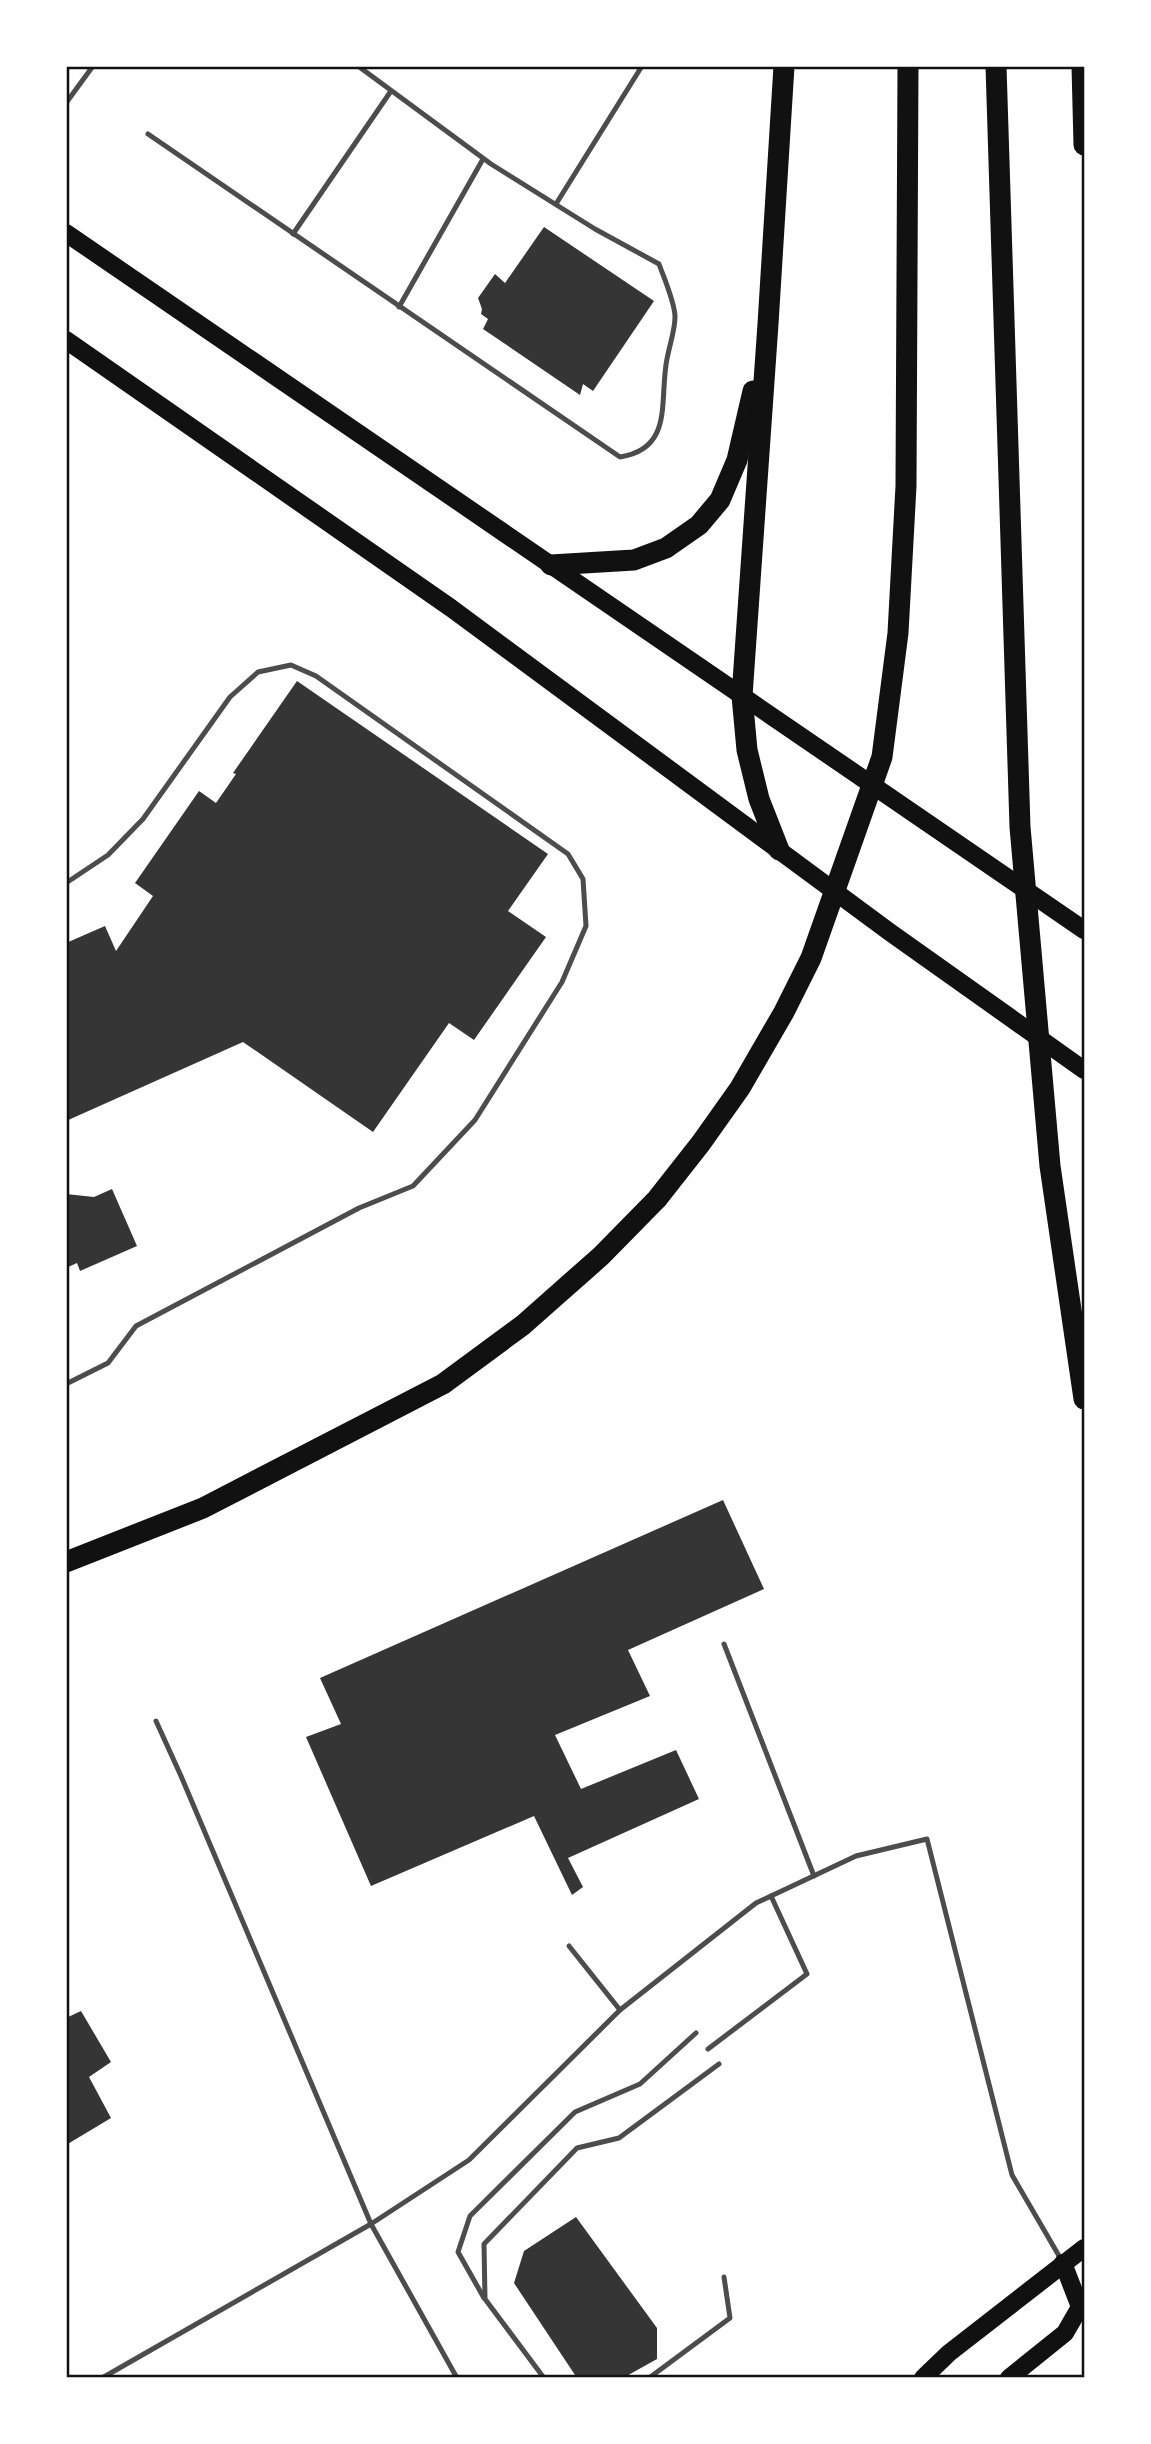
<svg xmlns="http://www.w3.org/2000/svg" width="1151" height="2444" font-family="Lato,sans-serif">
	<rect width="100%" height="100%" fill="#fff"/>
	<g fill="#353535">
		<path d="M544,227l110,74 -61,90 -10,-7 -3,11 -97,-66 5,-10 -7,-5 1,-5 -4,-11 17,-24 10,9z"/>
		<path d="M297,681l251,173 -40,57 38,26 -72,103 -25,-17 -76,109 -130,-90 -177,79v-178l39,-17 11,25 37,-55 -18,-13 64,-92 17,12 20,-29 -3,-1z"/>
		<path d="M112,1189l25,57 -57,25 -3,-8 -11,5v-74l28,3z"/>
		<path d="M723,1500l41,89 -136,61 22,46 -95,39 26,54 95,-39 23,49 -131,59 15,29 -11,8 -38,-79 -163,70 -65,-149 35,-13 -21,-46z"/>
		<path d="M81,2011l30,51 -22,15 22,41 -45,27v-127z"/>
		<path d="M576,2217l81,111v31l-34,19h-46l-63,-95 10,-32z"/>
	</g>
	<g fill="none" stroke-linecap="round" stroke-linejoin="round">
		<g stroke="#4c4c4c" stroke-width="5">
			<path d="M66,103l27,-37"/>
			<path d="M148,134l472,323c52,-8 40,-53 46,-92 2,-16 9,-33 9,-48 0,-14 -11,-39 -16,-53l-64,-35 -104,-65 -133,-98"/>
			<path d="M556,204l86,-138"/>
			<path d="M293,234l98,-143"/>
			<path d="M399,307l84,-148"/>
			<path d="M66,883l42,-28 35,-36 87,-122 28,-25 33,-7 25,11 252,178 15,25 3,47 -24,56 -87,138 -62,66 -54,22 -223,118 -28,37 -42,21"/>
			<path d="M724,1644l90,232"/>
			<path d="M156,1721l25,55 190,448 86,154"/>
			<path d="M569,1946l51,64"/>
			<path d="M708,2049l99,-75 -36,-78"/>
			<path d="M484,2298l-26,-46 12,-36 105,-104 65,-28 56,-51"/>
			<path d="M102,2378l269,-154 98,-64 151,-150 136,-107 100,-47 71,-17 85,336 50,86"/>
			<path d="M544,2378l-59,-79 -1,-55 93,-96 42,-10 100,-74"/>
			<path d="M649,2378l81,-60 -6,-41"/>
		</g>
		<g stroke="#111" stroke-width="18">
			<path d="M66,233l1018,697"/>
			<path d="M66,340l385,268 440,325 193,137"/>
			<path d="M923,2378l26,-25 135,-105"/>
			<path d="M1009,2378l56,-45 15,-26 -17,-44"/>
		</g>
		<g stroke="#111" stroke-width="21">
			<path d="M996,66l24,761 30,339 34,233"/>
			<path d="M1082,66l2,79"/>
			<path d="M551,565l83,-5 32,-12 33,-23 21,-25 17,-40 16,-69"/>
			<path d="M779,850l-20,-51 -12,-49 -5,-54 26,-372 16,-258"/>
			<path d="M66,1562l137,-54 240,-124 80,-59 78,-69 56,-57 44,-56 39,-55 44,-76 27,-54 71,-201 16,-124 8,-147 2,-420"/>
		</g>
	</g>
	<rect width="1151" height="2444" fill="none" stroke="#ffffff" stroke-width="136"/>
	<rect x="68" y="68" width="1015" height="2308" fill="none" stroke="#111" stroke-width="2.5"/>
</svg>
